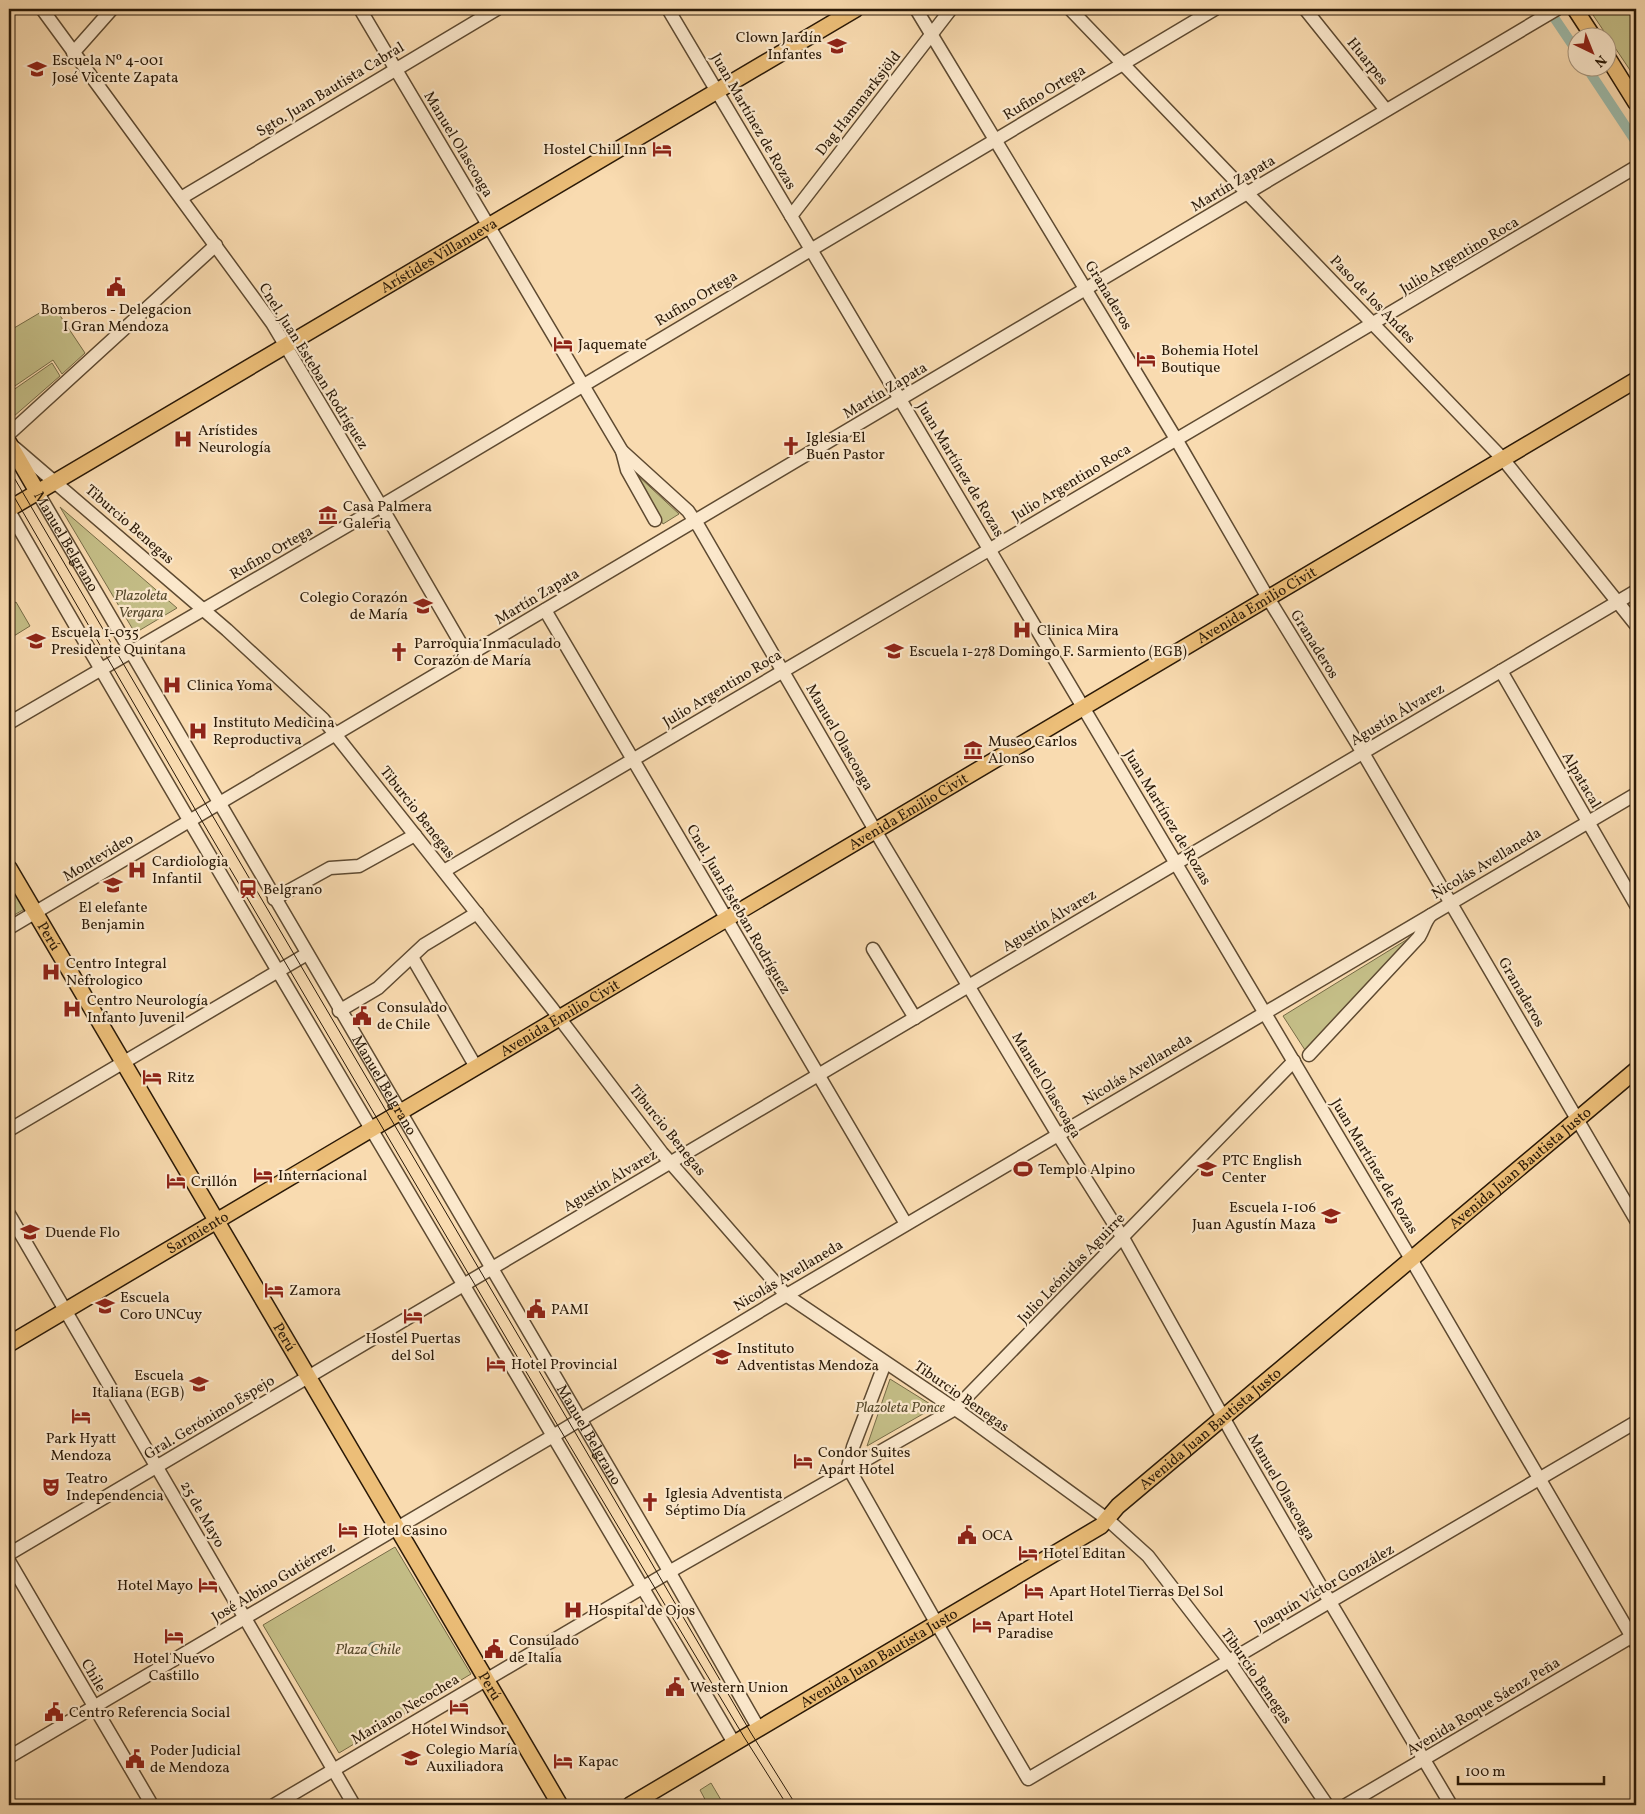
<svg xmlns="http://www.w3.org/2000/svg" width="1645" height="1814" font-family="Vollkorn,serif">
	<rect width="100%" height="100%" fill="#f9dbb0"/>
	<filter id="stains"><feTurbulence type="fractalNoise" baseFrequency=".004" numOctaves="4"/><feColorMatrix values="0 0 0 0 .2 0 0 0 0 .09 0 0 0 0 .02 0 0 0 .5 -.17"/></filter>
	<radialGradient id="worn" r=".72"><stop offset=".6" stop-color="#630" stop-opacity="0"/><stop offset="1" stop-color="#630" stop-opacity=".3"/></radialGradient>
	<g fill="#c4be87" stroke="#776c47">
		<path d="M1589,9h47v70z"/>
		<path d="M53,305l32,48 -23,21 -9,-14 -44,30v-59z"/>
		<path d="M52,363l8,13 -47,41 -4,-7v-17z"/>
		<path d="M636,474l43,40 -16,10z"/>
		<path d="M60,507l117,101 -42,25z"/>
		<path d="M16,602l14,24 -21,13v-33z"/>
		<path d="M9,875l19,32 -19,11z"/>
		<path d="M1411,937l-106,113 -22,-34z"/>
		<path d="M890,1379l45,28 -68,39z"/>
		<path d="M395,1547l76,127 -132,79 -76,-128z"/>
		<path d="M711,1783l13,22h-16l-8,-15z"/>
	</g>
	<circle fill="#9ebbab" stroke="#707a69" cx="374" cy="1649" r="7"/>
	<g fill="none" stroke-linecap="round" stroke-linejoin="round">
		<g stroke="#9ebbab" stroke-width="10">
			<path d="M1555,19l23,34"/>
			<path d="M1587,68l49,74"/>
		</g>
		<g stroke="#5e4a31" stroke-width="15">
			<g id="minor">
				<path d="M42,9l230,314 109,183 87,150"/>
				<path d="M360,9l262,442 66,60 11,16 184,317 175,291 65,103 110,197 97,167 121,203"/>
				<path d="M668,9l743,1250 225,385"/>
				<path d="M916,9l260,430 92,159 95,155 273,467"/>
				<path d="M1070,9l433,450 133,166"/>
				<path d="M1305,9l81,101"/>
				<path d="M73,53l39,-44"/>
				<path d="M181,198l316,-189"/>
				<path d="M791,216l160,-207"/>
				<path d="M9,434l207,-189"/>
				<path d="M15,448l212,182 96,89 228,288 111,146 124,142 178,120 143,104 41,37 81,105 98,144"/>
				<path d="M622,451l5,19 28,50"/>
				<path id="s1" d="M38,493l627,1071 94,165"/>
				<path d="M9,511c238,413 484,821 725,1232"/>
				<path d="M545,610l361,614"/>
				<path d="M1501,671l135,234"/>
				<path d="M9,723l372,-217 834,-497"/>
				<path d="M444,871c396,-236 796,-467 1192,-704"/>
				<path d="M274,899l56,-31 29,-2 56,-31"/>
				<path d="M9,928l1548,-919"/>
				<path d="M873,949l42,69"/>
				<path d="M412,957l64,110"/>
				<path d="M339,1011l39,-23 46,-43 53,-32"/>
				<path d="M1309,1055l110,-118c5,-8 6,-16 12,-22"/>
				<path d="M9,1130l298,-176"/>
				<path d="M9,1214l345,591"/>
				<path d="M885,1363l-32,84 -5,20 89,157 91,155 608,-357"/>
				<path d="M9,1554l1627,-963"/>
				<path d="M9,1561l143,244"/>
				<path d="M9,1757l544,-321 227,-137 856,-505"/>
				<path d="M274,1805l395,-233 286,-163 339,-348"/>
				<path d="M1346,1805l290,-171"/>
			</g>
		</g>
		<g stroke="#2a1907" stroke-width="18">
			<g id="major">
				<path d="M1575,9l19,29"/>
				<path d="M1608,58l28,45"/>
				<path d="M9,443l29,50"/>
				<path id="s2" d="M9,509l847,-500"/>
				<path id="s3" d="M9,868l551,937"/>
				<path id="s4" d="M9,1344l1627,-964"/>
				<path id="s5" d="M630,1805l471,-279 17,-20 518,-436"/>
			</g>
		</g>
		<use href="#minor" stroke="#fbe8cc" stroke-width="12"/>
		<use href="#major" stroke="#ecbe78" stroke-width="15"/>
		<g stroke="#2a1907" stroke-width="1">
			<path d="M9,469c247,422 496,842 742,1264l45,72"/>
			<path d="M9,488l190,328 362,615 183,306 43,68"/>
		</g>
	</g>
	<defs>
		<g id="school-bare" transform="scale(1.5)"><path d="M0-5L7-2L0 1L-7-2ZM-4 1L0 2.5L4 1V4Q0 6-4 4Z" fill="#8f2418" stroke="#fbe8cc" stroke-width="2.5" paint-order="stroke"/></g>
		<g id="hotel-bare" transform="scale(1.5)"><path d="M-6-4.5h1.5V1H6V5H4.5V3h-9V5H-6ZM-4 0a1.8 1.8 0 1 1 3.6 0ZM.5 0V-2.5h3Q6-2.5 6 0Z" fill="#8f2418" stroke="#fbe8cc" stroke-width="2.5" paint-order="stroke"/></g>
		<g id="civic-bare" transform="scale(1.5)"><path d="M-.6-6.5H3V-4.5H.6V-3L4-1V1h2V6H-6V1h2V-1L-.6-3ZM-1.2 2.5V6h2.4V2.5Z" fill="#8f2418" stroke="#fbe8cc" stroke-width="2.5" paint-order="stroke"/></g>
		<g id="hospital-bare" transform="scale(1.5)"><path d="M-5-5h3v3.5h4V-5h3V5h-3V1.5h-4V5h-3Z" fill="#8f2418" stroke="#fbe8cc" stroke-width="2.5" paint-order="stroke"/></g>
		<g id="church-bare" transform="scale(1.5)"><path d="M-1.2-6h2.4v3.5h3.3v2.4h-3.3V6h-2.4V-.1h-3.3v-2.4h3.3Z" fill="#8f2418" stroke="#fbe8cc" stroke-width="2.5" paint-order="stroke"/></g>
		<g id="museum-bare" transform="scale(1.5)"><path d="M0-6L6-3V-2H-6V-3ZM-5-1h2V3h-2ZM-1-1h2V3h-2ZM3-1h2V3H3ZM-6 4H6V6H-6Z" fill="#8f2418" stroke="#fbe8cc" stroke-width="2.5" paint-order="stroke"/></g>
		<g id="station-bare" transform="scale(1.5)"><path d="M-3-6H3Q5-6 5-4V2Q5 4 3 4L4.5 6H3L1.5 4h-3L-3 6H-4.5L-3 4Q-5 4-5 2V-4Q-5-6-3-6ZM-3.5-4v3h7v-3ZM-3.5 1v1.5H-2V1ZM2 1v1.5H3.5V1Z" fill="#8f2418" stroke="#fbe8cc" stroke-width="2.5" paint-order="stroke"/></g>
		<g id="stadium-bare" transform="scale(1.5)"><path d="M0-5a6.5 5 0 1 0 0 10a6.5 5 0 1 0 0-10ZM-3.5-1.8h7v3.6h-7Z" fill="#8f2418" stroke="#fbe8cc" stroke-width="2.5" paint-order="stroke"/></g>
		<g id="university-bare" transform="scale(1.5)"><path d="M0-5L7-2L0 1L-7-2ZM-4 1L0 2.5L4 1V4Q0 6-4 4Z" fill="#8f2418" stroke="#fbe8cc" stroke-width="2.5" paint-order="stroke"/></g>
		<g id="theatre-bare" transform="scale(1.5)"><path d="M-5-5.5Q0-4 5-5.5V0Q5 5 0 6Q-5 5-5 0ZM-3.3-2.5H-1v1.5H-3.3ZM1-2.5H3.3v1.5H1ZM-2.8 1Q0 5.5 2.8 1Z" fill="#8f2418" stroke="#fbe8cc" stroke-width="2.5" paint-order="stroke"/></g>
	</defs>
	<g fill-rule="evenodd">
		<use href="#school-bare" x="837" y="46"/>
		<use href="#school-bare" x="37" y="69"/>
		<use href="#hotel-bare" x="662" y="149"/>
		<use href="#civic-bare" x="116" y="287"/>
		<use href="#hotel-bare" x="563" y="344"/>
		<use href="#hotel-bare" x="1146" y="359"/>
		<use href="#hospital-bare" x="183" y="439"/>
		<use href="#church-bare" x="791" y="446"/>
		<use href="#museum-bare" x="328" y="515"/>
		<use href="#school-bare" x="423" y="606"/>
		<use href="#hospital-bare" x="1022" y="630"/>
		<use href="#school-bare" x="36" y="641"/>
		<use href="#school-bare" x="894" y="651"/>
		<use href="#church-bare" x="399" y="652"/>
		<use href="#hospital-bare" x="172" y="685"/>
		<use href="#hospital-bare" x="198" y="731"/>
		<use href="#museum-bare" x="973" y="750"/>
		<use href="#hospital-bare" x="137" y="870"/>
		<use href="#school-bare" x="113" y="885"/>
		<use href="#station-bare" x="248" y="889"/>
		<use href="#hospital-bare" x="51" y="972"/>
		<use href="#hospital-bare" x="72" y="1009"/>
		<use href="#civic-bare" x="362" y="1016"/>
		<use href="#hotel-bare" x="152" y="1077"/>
		<use href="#stadium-bare" x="1023" y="1169"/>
		<use href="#university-bare" x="1207" y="1169"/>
		<use href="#hotel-bare" x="263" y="1175"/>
		<use href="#hotel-bare" x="176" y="1181"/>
		<use href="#school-bare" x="1331" y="1216"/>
		<use href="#school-bare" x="30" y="1232"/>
		<use href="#hotel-bare" x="274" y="1290"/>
		<use href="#school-bare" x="105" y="1306"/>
		<use href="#civic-bare" x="536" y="1309"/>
		<use href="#hotel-bare" x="413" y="1316"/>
		<use href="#school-bare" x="722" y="1357"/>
		<use href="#hotel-bare" x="496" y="1364"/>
		<use href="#school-bare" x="199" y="1384"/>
		<use href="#hotel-bare" x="81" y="1416"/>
		<use href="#hotel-bare" x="803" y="1461"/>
		<use href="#theatre-bare" x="51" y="1487"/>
		<use href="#church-bare" x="650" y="1502"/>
		<use href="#hotel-bare" x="348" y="1530"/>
		<use href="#civic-bare" x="967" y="1535"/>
		<use href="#hotel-bare" x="1028" y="1553"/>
		<use href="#hotel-bare" x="208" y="1585"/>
		<use href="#hotel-bare" x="1034" y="1591"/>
		<use href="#hospital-bare" x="573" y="1610"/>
		<use href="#hotel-bare" x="982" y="1625"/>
		<use href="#hotel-bare" x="174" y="1636"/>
		<use href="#civic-bare" x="494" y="1649"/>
		<use href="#civic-bare" x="675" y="1687"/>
		<use href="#hotel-bare" x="459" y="1707"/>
		<use href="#civic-bare" x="54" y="1712"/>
		<use href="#school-bare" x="411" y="1758"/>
		<use href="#civic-bare" x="135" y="1759"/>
		<use href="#hotel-bare" x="563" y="1761"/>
	</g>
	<g text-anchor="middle" stroke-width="4.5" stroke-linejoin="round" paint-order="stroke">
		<g font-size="15" fill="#2a1907" stroke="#fbe8cc" text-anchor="start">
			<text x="822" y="42" text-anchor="end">Clown Jardín<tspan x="822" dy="17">Infantes</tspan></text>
			<text x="52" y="65">Escuela Nº 4-001<tspan x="52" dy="17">José Vicente Zapata</tspan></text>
			<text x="647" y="154" text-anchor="end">Hostel Chill Inn</text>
			<text x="116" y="314" text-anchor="middle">Bomberos - Delegacion<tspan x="116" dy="17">I Gran Mendoza</tspan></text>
			<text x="578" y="349">Jaquemate</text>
			<text x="1161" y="355">Bohemia Hotel<tspan x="1161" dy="17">Boutique</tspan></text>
			<text x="198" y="435">Arístides<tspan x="198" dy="17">Neurología</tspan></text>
			<text x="806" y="442">Iglesia El<tspan x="806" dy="17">Buen Pastor</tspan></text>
			<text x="343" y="511">Casa Palmera<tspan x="343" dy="17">Galeria</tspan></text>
			<text x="408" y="602" text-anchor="end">Colegio Corazón<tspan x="408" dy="17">de María</tspan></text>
			<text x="1037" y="635">Clinica Mira</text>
			<text x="51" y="637">Escuela 1-035<tspan x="51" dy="17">Presidente Quintana</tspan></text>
			<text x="414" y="648">Parroquia Inmaculado<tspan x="414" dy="17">Corazón de María</tspan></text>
			<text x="909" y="656">Escuela 1-278 Domingo F. Sarmiento (EGB)</text>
			<text x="187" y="690">Clinica Yoma</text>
			<text x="213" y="727">Instituto Medicina<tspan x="213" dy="17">Reproductiva</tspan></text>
			<text x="988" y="746">Museo Carlos<tspan x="988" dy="17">Alonso</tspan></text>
			<text x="152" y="866">Cardiologia<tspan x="152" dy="17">Infantil</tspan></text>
			<text x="263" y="894">Belgrano</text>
			<text x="113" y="912" text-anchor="middle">El elefante<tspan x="113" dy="17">Benjamin</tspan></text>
			<text x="66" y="968">Centro Integral<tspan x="66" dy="17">Nefrologico</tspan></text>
			<text x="87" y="1005">Centro Neurología<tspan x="87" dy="17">Infanto Juvenil</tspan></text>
			<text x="377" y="1012">Consulado<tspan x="377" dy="17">de Chile</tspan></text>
			<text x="167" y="1082">Ritz</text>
			<text x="1222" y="1165">PTC English<tspan x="1222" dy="17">Center</tspan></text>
			<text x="1038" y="1174">Templo Alpino</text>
			<text x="278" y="1180">Internacional</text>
			<text x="191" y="1186">Crillón</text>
			<text x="1316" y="1212" text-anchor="end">Escuela 1-106<tspan x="1316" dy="17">Juan Agustín Maza</tspan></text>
			<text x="45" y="1237">Duende Flo</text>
			<text x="289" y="1295">Zamora</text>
			<text x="120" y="1302">Escuela<tspan x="120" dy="17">Coro UNCuy</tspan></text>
			<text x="551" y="1314">PAMI</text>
			<text x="413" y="1343" text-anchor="middle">Hostel Puertas<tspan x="413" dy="17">del Sol</tspan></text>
			<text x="737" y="1353">Instituto<tspan x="737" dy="17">Adventistas Mendoza</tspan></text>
			<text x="511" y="1369">Hotel Provincial</text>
			<text x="184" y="1380" text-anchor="end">Escuela<tspan x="184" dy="17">Italiana (EGB)</tspan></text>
			<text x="81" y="1443" text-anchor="middle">Park Hyatt<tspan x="81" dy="17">Mendoza</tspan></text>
			<text x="818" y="1457">Condor Suites<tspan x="818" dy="17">Apart Hotel</tspan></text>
			<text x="66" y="1483">Teatro<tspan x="66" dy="17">Independencia</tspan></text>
			<text x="665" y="1498">Iglesia Adventista<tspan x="665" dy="17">Séptimo Día</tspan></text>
			<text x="363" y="1535">Hotel Casino</text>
			<text x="982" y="1540">OCA</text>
			<text x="1043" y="1558">Hotel Editan</text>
			<text x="193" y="1590" text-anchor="end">Hotel Mayo</text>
			<text x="1049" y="1596">Apart Hotel Tierras Del Sol</text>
			<text x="588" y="1615">Hospital de Ojos</text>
			<text x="997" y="1621">Apart Hotel<tspan x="997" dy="17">Paradise</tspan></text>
			<text x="509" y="1645">Consulado<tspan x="509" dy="17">de Italia</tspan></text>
			<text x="174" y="1663" text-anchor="middle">Hotel Nuevo<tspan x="174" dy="17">Castillo</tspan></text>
			<text x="690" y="1692">Western Union</text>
			<text x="69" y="1717">Centro Referencia Social</text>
			<text x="459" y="1734" text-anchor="middle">Hotel Windsor</text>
			<text x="426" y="1754">Colegio María<tspan x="426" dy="17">Auxiliadora</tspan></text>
			<text x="150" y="1755">Poder Judicial<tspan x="150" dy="17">de Mendoza</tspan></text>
			<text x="578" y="1766">Kapac</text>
		</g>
		<g font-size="15" fill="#2a1907" stroke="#fbe8cc">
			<text transform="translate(1368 61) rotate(51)" y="5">Huarpes</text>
			<text transform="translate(330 89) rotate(-31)" y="5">Sgto. Juan Bautista Cabral</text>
			<text transform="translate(1044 92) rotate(-31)" y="5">Rufino Ortega</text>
			<text transform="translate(858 103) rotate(-52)" y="5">Dag Hammarksjöld</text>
			<text transform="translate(754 121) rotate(60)" y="5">Juan Martínez de Rozas</text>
			<text transform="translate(459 144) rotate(59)" y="5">Manuel Olascoaga</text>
			<text transform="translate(1233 183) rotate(-31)" y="5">Martín Zapata</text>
			<text dy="5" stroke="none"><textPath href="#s2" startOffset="499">Arístides Villanueva</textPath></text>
			<text transform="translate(1459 255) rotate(-31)" y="5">Julio Argentino Roca</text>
			<text transform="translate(1109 295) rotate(59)" y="5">Granaderos</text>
			<text transform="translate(696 298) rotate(-31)" y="5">Rufino Ortega</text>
			<text transform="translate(1373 299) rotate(46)" y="5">Paso de los Andes</text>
			<text transform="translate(314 366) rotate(58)" y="5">Cnel. Juan Esteban Rodríguez</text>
			<text transform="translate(885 390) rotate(-31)" y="5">Martín Zapata</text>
			<text transform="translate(961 469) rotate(59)" y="5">Juan Martínez de Rozas</text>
			<text transform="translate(1071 482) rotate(-31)" y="5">Julio Argentino Roca</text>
			<text transform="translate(130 524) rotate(41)" y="5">Tiburcio Benegas</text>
			<text dy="5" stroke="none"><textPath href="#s1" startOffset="56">Manuel Belgrano</textPath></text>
			<text transform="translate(271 552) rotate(-30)" y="5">Rufino Ortega</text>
			<text transform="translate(537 596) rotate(-31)" y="5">Martín Zapata</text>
			<text dy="5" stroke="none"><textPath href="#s4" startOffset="1450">Avenida Emilio Civit</textPath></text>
			<text transform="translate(1315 644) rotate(58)" y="5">Granaderos</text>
			<text transform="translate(722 688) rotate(-31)" y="5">Julio Argentino Roca</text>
			<text transform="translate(1397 714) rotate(-31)" y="5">Agustín Álvarez</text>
			<text transform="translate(840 737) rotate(60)" y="5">Manuel Olascoaga</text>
			<text transform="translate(1582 780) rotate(60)" y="5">Alpatacal</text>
			<text transform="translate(418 812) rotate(52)" y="5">Tiburcio Benegas</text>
			<text dy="5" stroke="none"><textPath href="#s4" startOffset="1045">Avenida Emilio Civit</textPath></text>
			<text transform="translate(1168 817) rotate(59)" y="5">Juan Martínez de Rozas</text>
			<text transform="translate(98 857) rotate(-31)" y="5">Montevideo</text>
			<text transform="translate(1486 863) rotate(-31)" y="5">Nicolás Avellaneda</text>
			<text transform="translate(739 909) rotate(60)" y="5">Cnel. Juan Esteban Rodríguez</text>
			<text transform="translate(1049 920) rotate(-31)" y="5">Agustín Álvarez</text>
			<text dy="5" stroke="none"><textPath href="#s3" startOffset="79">Perú</textPath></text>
			<text transform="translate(1522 992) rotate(60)" y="5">Granaderos</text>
			<text dy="5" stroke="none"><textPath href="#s4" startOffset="640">Avenida Emilio Civit</textPath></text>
			<text transform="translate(1137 1069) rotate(-31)" y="5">Nicolás Avellaneda</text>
			<text transform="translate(1047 1085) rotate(59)" y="5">Manuel Olascoaga</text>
			<text dy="5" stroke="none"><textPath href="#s1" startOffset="686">Manuel Belgrano</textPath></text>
			<text transform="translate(668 1130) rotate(51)" y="5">Tiburcio Benegas</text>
			<text transform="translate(1375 1166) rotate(59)" y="5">Juan Martínez de Rozas</text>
			<text dy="5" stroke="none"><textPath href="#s5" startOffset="1099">Avenida Juan Bautista Justo</textPath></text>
			<text transform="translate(610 1180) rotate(-31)" y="5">Agustín Álvarez</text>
			<text dy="5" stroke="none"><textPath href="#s4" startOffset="219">Sarmiento</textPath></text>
			<text transform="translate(1071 1268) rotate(-46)" y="5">Julio Leónidas Aguirre</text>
			<text transform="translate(788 1275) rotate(-31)" y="5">Nicolás Avellaneda</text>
			<text dy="5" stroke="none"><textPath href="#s3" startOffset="544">Perú</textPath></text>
			<text transform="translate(962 1396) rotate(35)" y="5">Tiburcio Benegas</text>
			<text transform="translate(209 1417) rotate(-31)" y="5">Gral. Gerónimo Espejo</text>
			<text dy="5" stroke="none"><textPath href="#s5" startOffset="694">Avenida Juan Bautista Justo</textPath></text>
			<text dy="5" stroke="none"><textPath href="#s1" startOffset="1091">Manuel Belgrano</textPath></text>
			<text transform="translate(1282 1487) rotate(60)" y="5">Manuel Olascoaga</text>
			<text transform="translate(203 1514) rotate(60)" y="5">25 de Mayo</text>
			<text transform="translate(273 1582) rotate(-31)" y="5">José Albino Gutiérrez</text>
			<text transform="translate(1324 1587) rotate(-30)" y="5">Joaquín Víctor González</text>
			<text dy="5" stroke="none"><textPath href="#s5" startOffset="289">Avenida Juan Bautista Justo</textPath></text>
			<text transform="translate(94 1675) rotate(60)" y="5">Chile</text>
			<text transform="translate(1257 1676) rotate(55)" y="5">Tiburcio Benegas</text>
			<text dy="5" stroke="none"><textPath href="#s3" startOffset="949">Perú</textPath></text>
			<text transform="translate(1483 1706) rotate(-31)" y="5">Avenida Roque Sáenz Peña</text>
			<text transform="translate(405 1709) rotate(-31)" y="5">Mariano Necochea</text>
		</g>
		<g font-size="15" font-style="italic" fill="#584b2d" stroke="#fbe8cc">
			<text x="141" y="600">Plazoleta<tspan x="141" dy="17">Vergara</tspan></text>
			<text x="900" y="1412">Plazoleta Ponce</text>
			<text x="368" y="1654">Plaza Chile</text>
		</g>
	</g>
	<rect width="1645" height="1814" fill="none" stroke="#f9dbb0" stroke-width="30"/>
	<rect x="10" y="10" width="1625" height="1794" fill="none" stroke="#2a1907" stroke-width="2.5"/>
	<rect x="15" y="15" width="1615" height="1784" fill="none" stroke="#2a1907"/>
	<g transform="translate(1592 52) rotate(137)"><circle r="24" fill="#fbe8cc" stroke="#a7957d"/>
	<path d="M0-4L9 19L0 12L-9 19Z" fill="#8f2418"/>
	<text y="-8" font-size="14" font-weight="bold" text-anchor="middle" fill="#2a1907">N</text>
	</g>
	<path d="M1458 1776v8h146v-8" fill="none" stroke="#2a1907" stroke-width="2.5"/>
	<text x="1465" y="1776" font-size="15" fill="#2a1907" stroke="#fbe8cc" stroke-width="4" paint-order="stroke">100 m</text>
	<rect width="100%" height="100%" filter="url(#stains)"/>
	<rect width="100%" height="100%" fill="url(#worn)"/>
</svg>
